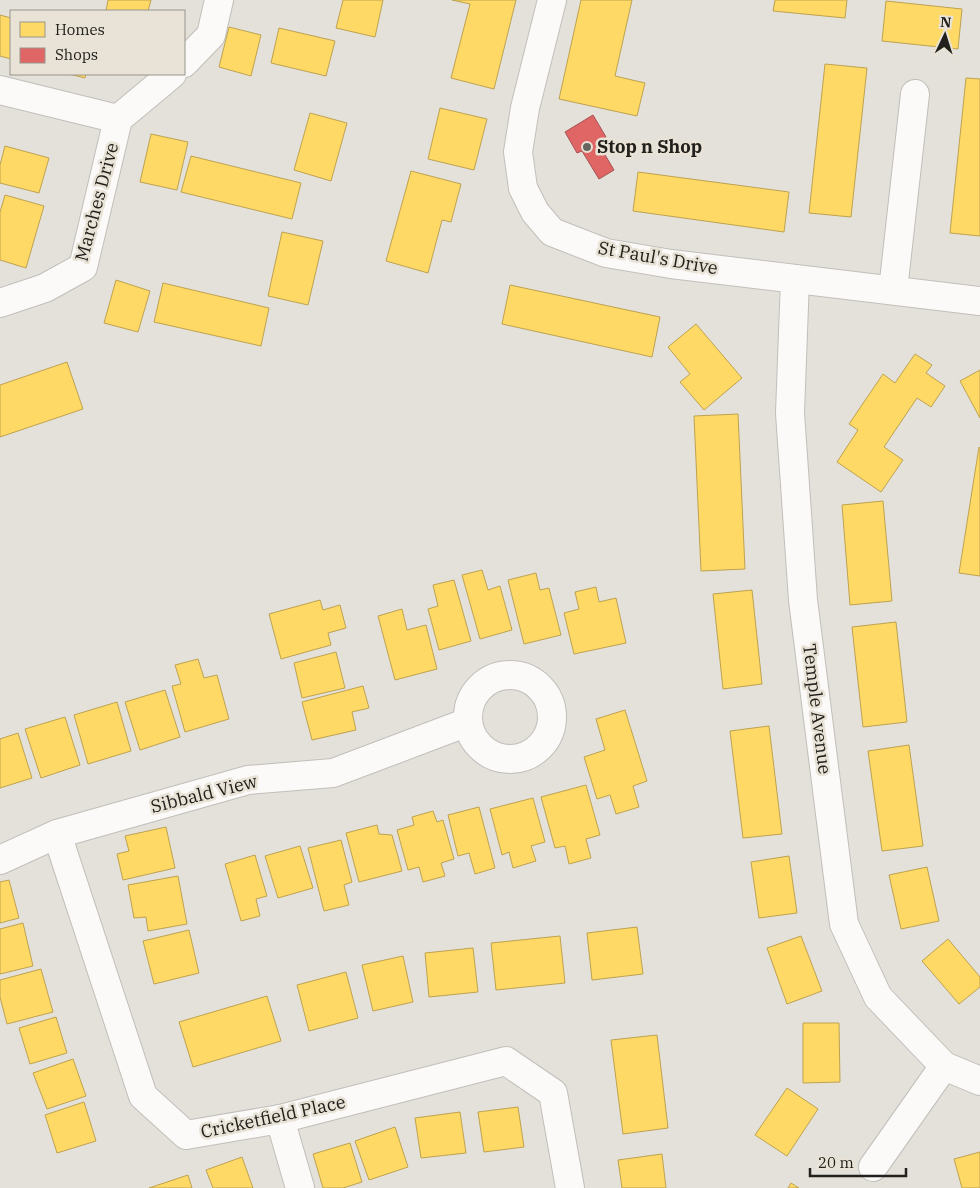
<svg xmlns="http://www.w3.org/2000/svg" width="980" height="1188" font-family="'IBM Plex Serif',serif">
	<rect width="100%" height="100%" fill="#e4e1da"/>
	<g fill="#ffd966" stroke="#bda250">
		<path d="M108,0h43l-3,11h-42z"/>
		<path d="M343,0h40l-8,37 -39,-9z"/>
		<path d="M452,0h64l-22,89 -43,-11 19,-74z"/>
		<path d="M581,0h51l-17,76 30,7 -8,33 -78,-17z"/>
		<path d="M775,0h72l-2,18 -72,-7z"/>
		<path d="M886,1l76,8 -4,40 -76,-8z"/>
		<path d="M0,15l11,3v41l-11,-3z"/>
		<path d="M229,27l32,8 -10,41 -32,-9z"/>
		<path d="M279,28l56,13 -9,35 -55,-13z"/>
		<path d="M825,64l42,4 -16,149 -42,-4z"/>
		<path d="M69,74h17l-1,4z"/>
		<path d="M966,78l14,1v157l-30,-3z"/>
		<path d="M440,108l47,11 -13,51 -46,-11z"/>
		<path d="M310,113l37,10 -16,58 -37,-11z"/>
		<path d="M151,134l37,8 -11,48 -37,-8z"/>
		<path d="M5,146l44,12 -10,35 -39,-10v-18z"/>
		<path d="M191,156l110,27 -9,36 -111,-27z"/>
		<path d="M411,171l50,13 -10,38 -9,-2 -14,53 -42,-12z"/>
		<path d="M638,172l151,20 -5,40 -151,-21z"/>
		<path d="M5,195l39,11 -18,62 -26,-8v-48z"/>
		<path d="M282,232l41,9 -15,64 -40,-9z"/>
		<path d="M116,280l34,11 -12,41 -34,-9z"/>
		<path d="M163,283l106,25 -8,38 -107,-24z"/>
		<path d="M510,285l150,32 -8,40 -150,-33z"/>
		<path d="M696,324l46,54 -38,32 -24,-28 10,-8 -22,-27z"/>
		<path d="M915,354l17,11 -6,8 19,13 -14,21 -14,-9 -33,49 19,13 -22,32 -44,-30 21,-32 -9,-6 34,-50 12,9z"/>
		<path d="M67,362l16,47 -83,28v-52z"/>
		<path d="M980,370v48l-20,-37z"/>
		<path d="M738,414l7,155 -44,2 -7,-155z"/>
		<path d="M979,447l1,1v128l-21,-3z"/>
		<path d="M883,501l9,100 -42,4 -8,-100z"/>
		<path d="M482,570l6,20 12,-4 12,44 -32,9 -18,-64z"/>
		<path d="M536,573l4,17 9,-2 12,47 -37,9 -16,-64z"/>
		<path d="M454,580l17,61 -32,9 -11,-41 10,-3 -5,-21z"/>
		<path d="M596,587l3,15 17,-4 10,45 -52,11 -10,-41 15,-4 -4,-17z"/>
		<path d="M752,590l10,94 -39,5 -10,-95z"/>
		<path d="M320,600l3,10 17,-5 6,23 -18,5 3,12 -50,14 -12,-45z"/>
		<path d="M402,609l5,21 19,-5 11,44 -42,11 -17,-64z"/>
		<path d="M896,622l11,100 -44,5 -11,-100z"/>
		<path d="M336,652l9,36 -43,10 -8,-35z"/>
		<path d="M198,659l6,19 13,-3 12,44 -44,13 -13,-46 9,-2 -6,-19z"/>
		<path d="M363,686l6,22 -17,4 4,18 -44,10 -10,-38z"/>
		<path d="M165,690l15,47 -40,13 -15,-48z"/>
		<path d="M117,702l14,49 -43,13 -14,-49z"/>
		<path d="M625,710l22,71 -14,5 6,21 -23,7 -6,-19 -13,4 -13,-42 21,-7 -9,-31z"/>
		<path d="M65,717l15,48 -39,13 -16,-49z"/>
		<path d="M769,726l13,108 -39,4 -13,-107z"/>
		<path d="M18,733l14,45 -32,10v-49z"/>
		<path d="M909,745l14,101 -41,5 -14,-100z"/>
		<path d="M586,785l14,50 -14,4 5,19 -22,6 -4,-18 -10,2 -14,-51z"/>
		<path d="M533,798l12,44 -14,4 5,15 -23,7 -4,-16 -7,3 -12,-46z"/>
		<path d="M479,807l16,61 -20,6 -6,-21 -11,3 -10,-41z"/>
		<path d="M433,811l4,11 6,-2 11,39 -13,4 4,13 -22,6 -4,-15 -11,3 -11,-40 17,-5 -2,-8z"/>
		<path d="M377,825l2,9 13,1 10,36 -43,11 -13,-49z"/>
		<path d="M166,827l9,41 -52,12 -6,-26 12,-3 -4,-15z"/>
		<path d="M341,840l11,42 -8,3 5,20 -25,6 -16,-63z"/>
		<path d="M300,846l13,42 -35,10 -13,-42z"/>
		<path d="M255,855l12,41 -11,3 4,17 -19,5 -16,-57z"/>
		<path d="M789,856l8,57 -38,5 -8,-56z"/>
		<path d="M927,867l12,54 -38,8 -12,-54z"/>
		<path d="M178,876l9,48 -39,7 -2,-14 -12,1 -6,-33z"/>
		<path d="M9,880l10,38 -19,5v-41z"/>
		<path d="M23,923l10,43 -33,8v-45z"/>
		<path d="M637,927l6,47 -51,6 -5,-47z"/>
		<path d="M189,930l10,43 -45,11 -11,-43z"/>
		<path d="M560,936l5,47 -69,7 -5,-47z"/>
		<path d="M801,936l21,55 -35,13 -20,-56z"/>
		<path d="M948,939l32,38v10l-21,17 -37,-43z"/>
		<path d="M473,948l5,44 -49,5 -4,-44z"/>
		<path d="M403,956l10,46 -40,9 -11,-46z"/>
		<path d="M41,969l12,43 -46,12 -7,-27v-17z"/>
		<path d="M346,972l12,46 -49,13 -12,-46z"/>
		<path d="M267,996l14,45 -88,26 -14,-45z"/>
		<path d="M56,1017l11,36 -37,11 -11,-36z"/>
		<path d="M803,1023h36l1,59 -37,1z"/>
		<path d="M657,1035l11,93 -45,6 -12,-94z"/>
		<path d="M73,1059l13,37 -39,13 -14,-36z"/>
		<path d="M787,1088l31,21 -31,47 -32,-21z"/>
		<path d="M84,1102l12,39 -39,12 -12,-38z"/>
		<path d="M518,1107l6,40 -40,5 -6,-40z"/>
		<path d="M460,1112l6,41 -45,5 -6,-40z"/>
		<path d="M395,1127l13,40 -39,13 -14,-39z"/>
		<path d="M350,1143l12,39 -19,6h-20l-10,-34z"/>
		<path d="M980,1152v36h-18l-8,-29z"/>
		<path d="M662,1154l4,34h-44l-4,-28z"/>
		<path d="M242,1157l11,31h-40l-7,-18z"/>
		<path d="M188,1175l4,13h-43z"/>
		<path d="M791,1183l8,5h-11z"/>
	</g>
	<path fill="#e06666" stroke="#a75150" d="M593,115l13,22 -8,6 16,27 -15,9 -17,-28 -5,2 -12,-21z"/>
	<g fill="none" stroke-linecap="round" stroke-linejoin="round">
		<g stroke="#c1bfba" stroke-width="30">
			<g id="minor">
				<path d="M552,0l-27,108 -7,44 5,36 12,24 17,20 54,21 65,11 309,37"/>
				<path d="M184,63l27,-28 8,-35"/>
				<path d="M0,90l118,29"/>
				<path d="M795,279l-5,134 13,187 41,324 34,73 66,69 36,15"/>
				<path d="M893,290l22,-196"/>
				<path d="M0,303l45,-15 38,-21 35,-148 54,-45"/>
				<circle cx="510" cy="717" r="42"/>
				<path d="M57,834l86,262 43,39 94,-16 226,-58 47,32 17,95"/>
				<path d="M0,860l57,-26 191,-54 85,-7 135,-51"/>
				<path d="M280,1119l20,69"/>
				<path d="M873,1167l71,-101"/>
			</g>
		</g>
		<use href="#minor" stroke="#fbfaf9" stroke-width="28"/>
	</g>
	<circle fill="#66645e" stroke="#e8e3d6" stroke-width="2" cx="587" cy="147" r="5"/>
	<g text-anchor="middle" stroke-width="5" stroke-linejoin="round" paint-order="stroke">
		<g font-size="18" font-weight="bold" fill="#22201c" stroke="#e8e3d6" text-anchor="start">
			<text x="597" y="153">Stop n Shop</text>
		</g>
		<g font-size="18" fill="#22201c" stroke="#e8e3d6">
			<text transform="translate(97 202) rotate(-75)" y="6">Marches Drive</text>
			<text transform="translate(658 258) rotate(10)" y="6">St Paul's Drive</text>
			<text transform="translate(817 709) rotate(83)" y="6">Temple Avenue</text>
			<text transform="translate(204 794) rotate(-14)" y="6">Sibbald View</text>
			<text transform="translate(273 1117) rotate(-12)" y="6">Cricketfield Place</text>
		</g>
	</g>
	<rect x="10" y="10" width="175" height="65" fill="#e8e3d6" stroke="#99958c"/>
	<rect x="20" y="22" width="25" height="15" fill="#ffd966" stroke="#99958c"/>
	<text x="55" y="35" font-size="15" fill="#22201c">Homes</text>
	<rect x="20" y="48" width="25" height="15" fill="#e06666" stroke="#99958c"/>
	<text x="55" y="60" font-size="15" fill="#22201c">Shops</text>
	<g transform="translate(945 35) rotate(4)" stroke="#e8e3d6" stroke-width="4" paint-order="stroke">
	<path d="M0-4L9 19L0 12L-9 19Z" fill="#22201c"/>
	<text y="-8" font-size="14" font-weight="bold" text-anchor="middle" fill="#22201c">N</text>
	</g>
	<path d="M810 1168v8h96v-8" fill="none" stroke="#22201c" stroke-width="2.5"/>
	<text x="818" y="1168" font-size="15" fill="#22201c" stroke="#e8e3d6" stroke-width="4" paint-order="stroke">20 m</text>
</svg>
